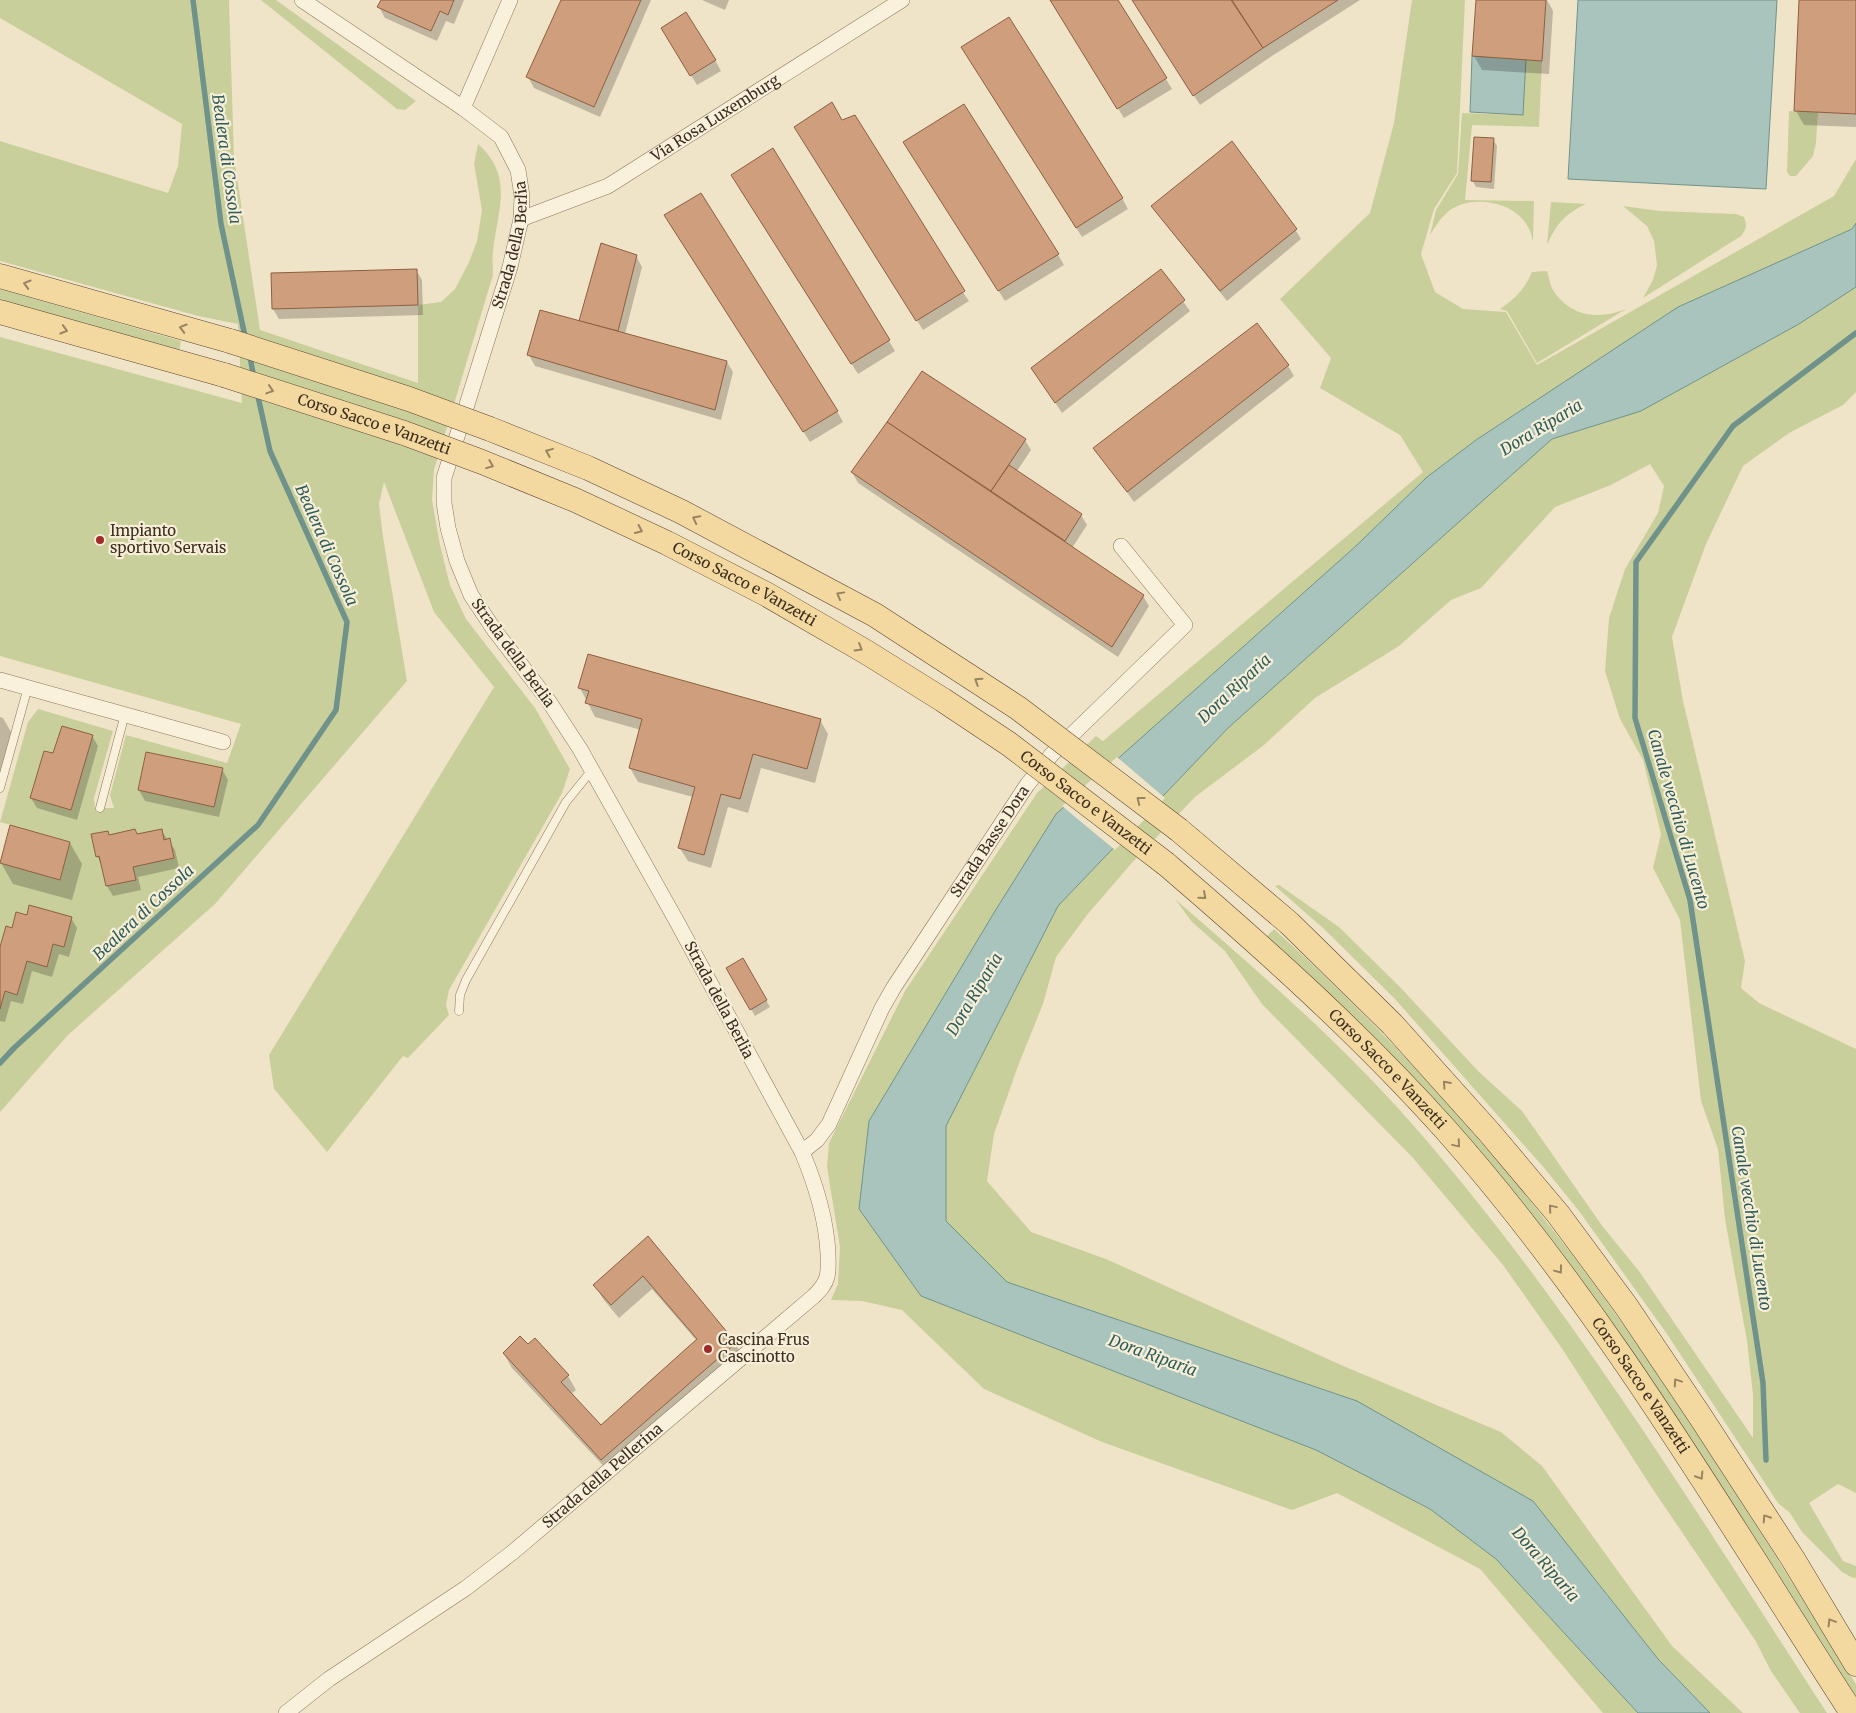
<svg xmlns="http://www.w3.org/2000/svg" width="1856" height="1713" font-family="Merriweather,serif">
	<rect width="100%" height="100%" fill="#f0e4c8"/>
	<g fill="#c9cf9b">
		<path d="M0,0h229l5,157 26,173 158,53v-78l23,-3 14,-13 14,-27 8,-21 5,-31 -8,-46 4,-20c37,33 19,67 15,108 -1,8 0,16 0,23l-59,195 -2,30 8,45 10,40 16,34 69,89 35,61 -8,24 -113,197 -3,15 3,10 -41,43 -5,-2 -76,96 -53,-63 -5,-34 225,-368 -60,-75 -50,-130 -5,22 4,33 24,144 -192,223 -147,131 -68,77v-249l60,17 10,-38 -70,-20 28,-100 10,-13 75,22 -19,67 1,10h19l-4,-13 16,-60 101,28 14,-39 -241,-68v-319l242,66 -4,-79 -40,-8 -198,-55v-120l168,52 10,-27 4,-42 -182,-106z"/>
		<path d="M261,0h15l140,101 -11,9 -8,-1z"/>
		<path d="M1412,0h53l-8,173 -23,36 -13,45 14,38 28,17 43,3 31,53 297,-169 22,-37v64l-4,6 -174,78 -202,133 -49,37 -70,68 -300,269 -62,97 -126,210 -10,88 62,87 395,154 114,59 66,50 142,154h-35l-123,-144 -143,-76 -45,17 -190,-68 -118,-53 -82,-79 -40,-9 -31,-1 7,-16 2,-37 -13,-80 2,-24 76,-152 132,-198 59,-57 7,5 320,-269 -23,-37 -80,-47 11,-30 -51,-59 90,-86 24,-90z"/>
		<path d="M1526,59l16,2 -3,66 -67,-2 -7,75 69,1 -1,41c-1,-5 -2,-10 -5,-15 -13,-26 -57,-33 -79,-16 -8,6 -14,16 -19,24l6,-25 22,-36 4,-61 60,2z"/>
		<path d="M1789,111l29,1 -2,31 -3,13 -17,20h-6l-3,-4z"/>
		<path d="M1551,202l35,2c-21,10 -29,19 -39,41z"/>
		<path d="M1623,206l37,5 76,3 8,3c3,9 3,12 -3,19l-98,62 10,-18 4,-15 -3,-24 -7,-15z"/>
		<path d="M1547,271c2,6 3,14 6,19 17,27 46,30 73,19l-89,54 -30,-52 -7,-2c16,-11 24,-19 32,-37z"/>
		<path d="M1856,287v105l-13,13 -54,28 -46,33 -37,78 -34,93 11,64 62,260 -4,27 18,15 97,46v444l-18,-9 -29,19 34,58 13,5v12l-5,-1 -9,-5 -40,-40 -12,-19 -12,-10 -111,-169 -88,-123 -34,-42 -150,-170 -71,-70 -49,-43 4,-1 60,42 61,60 79,85 43,39 81,116 36,44 114,167v-43l-6,-54 -22,-122 -7,-70 -17,-48 -21,-181 -27,-52 8,-34 -18,-74 -23,-41 -15,-48 4,-53 16,-49 33,-56 6,-27 -14,-22 -39,21 -56,22 -74,81 -30,12 -52,46 -84,52 -51,47 -69,52 -65,68 -43,50 -31,42 -13,47 -25,62 -24,68 -7,47 44,51 75,27 235,106 160,67 41,34 130,180 71,67h-33l-52,-54 -66,-84 -235,-174 -350,-119 -61,-61v-95l112,-220 170,-178 324,-289 89,-28 158,-87z"/>
		<path d="M0,289l181,52 -2,11 -179,-50z"/>
		<path d="M1175,899c77,67 154,133 223,209 165,184 294,398 429,605h-27l-29,-42 -16,-31 -103,-152 -89,-138 -60,-85 -90,-107 -151,-154 -37,-53 -33,-29z"/>
		<path d="M1274,929c126,114 239,242 338,380 87,121 164,249 244,375v16l-446,-624 -30,-33 -114,-106z"/>
	</g>
	<g fill="#a9c4bc" stroke="#6f938a">
		<path d="M1578,0h199l-11,189 -198,-10z"/>
		<path d="M1472,56l54,3 -3,56 -53,-3z"/>
		<path d="M1856,223v64l-57,37 -158,87 -89,28 -324,289 -170,178 -112,220v95l61,61 350,119 176,100 125,158 52,54h-72l-142,-154 -66,-50 -114,-59 -395,-154 -62,-87 10,-88 126,-210 61,-97 301,-269 70,-68 49,-37 202,-133 174,-78z"/>
	</g>
	<path fill="#f0e4c8" d="M1117,757l48,41 -50,52 -53,-44z"/>
	<g fill="#0003">
		<path d="M382,0h82l-10,24 -8,-3 -9,20 -52,-23 -6,-11z"/>
		<path d="M562,0h89l-51,117 -66,-29 -6,-11z"/>
		<path d="M702,0h27l-4,10z"/>
		<path d="M1051,0h66l55,89 -48,29z"/>
		<path d="M1133,0h227l-91,58 -69,47z"/>
		<path d="M1477,0h70l6,11 -4,63 -67,-4 -8,-14z"/>
		<path d="M1801,0h55v127l-52,-2 -8,-14z"/>
		<path d="M668,38l47,22 6,11 -24,14z"/>
		<path d="M969,58l153,140 6,11 -46,28z"/>
		<path d="M842,121l127,180 -46,29 -121,-193z"/>
		<path d="M1493,139l4,7 -3,43 -18,-2 -4,-7z"/>
		<path d="M773,150l122,201 -37,23 -120,-188z"/>
		<path d="M911,153l147,102 6,10 -59,36z"/>
		<path d="M1153,206l142,23 6,10 -74,62 -68,-85z"/>
		<path d="M671,226l166,185 6,11 -33,20z"/>
		<path d="M636,256l6,11 -17,67 102,28 6,10 -12,48 -186,-54 -6,-11 50,-33z"/>
		<path d="M416,270l6,10 1,35 -144,4 -6,-10 -1,-35z"/>
		<path d="M1161,271l29,40 -128,102 -23,-35z"/>
		<path d="M1288,366l6,10 -160,126 -39,-54z"/>
		<path d="M923,373l102,67 6,10 -14,21 64,44 6,10 -15,23 71,48 6,10 -31,51 -260,-174 -6,-11z"/>
		<path d="M580,688l240,32 8,14 -13,49 -54,-15 -13,45 -20,-6 -17,61 -23,-7 -9,-14 14,-50 -55,-15 -8,-14 11,-38 -46,-13z"/>
		<path d="M0,717l3,1 12,21 -15,35z"/>
		<path d="M92,736l6,10 -21,74 -40,-12 -6,-10 23,-43z"/>
		<path d="M222,769l6,11 -9,37 -74,-16 -6,-11z"/>
		<path d="M161,830l14,20 4,18 -41,9 3,13 -28,6 -6,-10 -4,-19 -6,-11 12,-20 29,-1z"/>
		<path d="M70,843l12,21 -10,36 -59,-16 -12,-21z"/>
		<path d="M28,916l43,2 6,10 -8,29 -10,-3 -7,23 -20,-6 -9,33 -12,-3 -6,21 -5,-1v-69l13,-23z"/>
		<path d="M743,959l27,48 -15,9 -27,-48z"/>
		<path d="M648,1238l87,105 8,14 -133,116 -98,-105 -8,-14 24,-8 7,-6 33,36 8,14 -5,4 30,32 96,-85 -45,-52 -33,29 -16,-19 -8,-14z"/>
	</g>
	<g fill="none" stroke-linecap="round" stroke-linejoin="round">
		<g stroke="#6f938a" stroke-width="5.5">
			<path d="M193,0l28,224 25,117"/>
			<path d="M249,352l5,26"/>
			<path d="M0,1063l14,-15 244,-223 78,-115 11,-88 -77,-171 -13,-59"/>
			<path d="M1766,1460l-3,-77 -73,-483 -55,-182 1,-156 97,-136 123,-93"/>
		</g>
	</g>
	<g fill="#cf9f7d" stroke="#8d5f41">
		<path d="M381,0h73l-6,15 -8,-4 -9,20 -54,-24z"/>
		<path d="M561,0h80l-47,107 -68,-30z"/>
		<path d="M1050,0h68l49,78 -50,31z"/>
		<path d="M1132,0h99l32,48 -70,48z"/>
		<path d="M1232,0h106l-75,48z"/>
		<path d="M1476,0h70l-4,61 -70,-5z"/>
		<path d="M1799,0h57v114l-62,-3z"/>
		<path d="M686,12l30,48 -26,16 -29,-48z"/>
		<path d="M1009,17l114,181 -47,30 -115,-181z"/>
		<path d="M832,102l10,18 13,-5 110,176 -49,30 -122,-194z"/>
		<path d="M964,104l95,150 -61,37 -95,-149z"/>
		<path d="M1474,137l20,1 -3,44 -20,-1z"/>
		<path d="M1232,141l65,88 -77,62 -69,-85z"/>
		<path d="M773,148l117,192 -39,24 -120,-189z"/>
		<path d="M701,193l137,218 -35,21 -139,-217z"/>
		<path d="M601,243l36,12 -19,76 -39,-10z"/>
		<path d="M417,269l1,36 -146,4 -1,-36z"/>
		<path d="M1161,269l24,31 -130,103 -24,-35z"/>
		<path d="M540,310l187,51 -12,49 -188,-55z"/>
		<path d="M1257,323l32,42 -162,127 -34,-44z"/>
		<path d="M922,371l104,68 -35,52 -104,-69z"/>
		<path d="M887,422l257,173 -32,52 -261,-175z"/>
		<path d="M1009,465l73,49 -17,27 -74,-50z"/>
		<path d="M588,654l233,65 -14,50 -54,-15 -13,45 -19,-5 -17,61 -26,-7 17,-61 -66,-19 13,-49 -57,-16 4,-12 -11,-3z"/>
		<path d="M62,726l31,9 -22,75 -41,-12 14,-47 9,2z"/>
		<path d="M146,752l77,16 -9,39 -76,-17z"/>
		<path d="M10,825l60,17 -10,38 -60,-17z"/>
		<path d="M135,829l2,5 25,-5 2,11 6,-2 4,20 -41,9 3,13 -30,6 -7,-30 -3,1 -5,-23 17,-3 1,4z"/>
		<path d="M29,905l43,12 -8,30 -11,-3 -6,23 -20,-6 -10,34 -12,-4 -5,18v-62l6,-21 6,2 4,-16 11,3z"/>
		<path d="M743,958l24,42 -17,10 -24,-42z"/>
		<path d="M648,1236l88,107 -135,117 -98,-107 17,-17 8,8 7,-6 34,37 -8,7 40,43 96,-86 -54,-63 -32,29 -18,-20z"/>
	</g>
	<g fill="none" stroke-linecap="round" stroke-linejoin="round">
		<g stroke="#8d765c" stroke-width="9">
			<g id="service">
				<path d="M0,788l28,-101"/>
				<path d="M100,808l25,-94"/>
				<path d="M459,1011l1,-16 6,-15 100,-178 26,-32"/>
			</g>
		</g>
		<g stroke="#8d765c" stroke-width="16">
			<g id="minor">
				<path d="M463,108l47,-108"/>
				<path id="s1" d="M521,219l87,-33 294,-186"/>
				<path d="M0,680l223,62"/>
				<path id="s2" d="M802,1152l15,-12 12,-16 53,-116 12,-21 133,-202 25,-31 133,-129 -64,-79"/>
				<path id="s3" d="M286,1713l43,-34 137,-91 47,-36 301,-256c6,-6 11,-11 13,-19 2,-8 1,-16 1,-24 -2,-36 -12,-68 -26,-101l-126,-232 -96,-171 -32,-49 -53,-69 -24,-36 -14,-34 -9,-33 -4,-25v-25l66,-211 11,-48 1,-23 -4,-26 -17,-33 -38,-29 -161,-108"/>
			</g>
		</g>
		<g stroke="#5b4430" stroke-width="25">
			<g id="primary">
				<path d="M0,276l230,65"/>
				<path d="M0,312l224,63"/>
				<path d="M1179,830l110,93 103,101 97,108 69,82 68,92 74,110 93,143 63,105"/>
				<path id="s4" d="M1166,864c98,84 194,170 280,266 158,178 277,384 406,583"/>
			</g>
		</g>
		<use href="#service" stroke="#faf1dc" stroke-width="8"/>
		<use href="#minor" stroke="#faf1dc" stroke-width="15"/>
		<use href="#primary" stroke="#f3d9a0" stroke-width="24"/>
		<g stroke="#5b4430" stroke-width="25" stroke-linecap="butt">
			<g id="primary-bridge">
				<path d="M230,341l179,58 81,30 98,39 92,43 195,104 143,93 161,122"/>
				<path id="s5" d="M224,375l180,58 78,29 93,38 92,43 99,51 100,58 77,48 66,44 157,120"/>
			</g>
		</g>
		<use href="#primary-bridge" stroke="#f3d9a0" stroke-width="24"/>
	</g>
	<defs><path id="oneway-chevron" d="M-2-3.5L2.5 0L-2 3.5" fill="none" stroke-width="1.6" stroke-linecap="round" stroke-linejoin="round" transform="scale(1.25)"/></defs>
	<g stroke="#988460">
		<use href="#oneway-chevron" transform="translate(27 284) rotate(-164)"/>
		<use href="#oneway-chevron" transform="translate(183 328) rotate(-164)"/>
		<use href="#oneway-chevron" transform="translate(64 330) rotate(16)"/>
		<use href="#oneway-chevron" transform="translate(270 390) rotate(18)"/>
		<use href="#oneway-chevron" transform="translate(549 452) rotate(-158)"/>
		<use href="#oneway-chevron" transform="translate(490 465) rotate(22)"/>
		<use href="#oneway-chevron" transform="translate(696 519) rotate(-153)"/>
		<use href="#oneway-chevron" transform="translate(639 530) rotate(25)"/>
		<use href="#oneway-chevron" transform="translate(840 595) rotate(-151)"/>
		<use href="#oneway-chevron" transform="translate(859 648) rotate(30)"/>
		<use href="#oneway-chevron" transform="translate(978 681) rotate(-147)"/>
		<use href="#oneway-chevron" transform="translate(1140 800) rotate(-142)"/>
		<use href="#oneway-chevron" transform="translate(1203 896) rotate(41)"/>
		<use href="#oneway-chevron" transform="translate(1446 1084) rotate(-132)"/>
		<use href="#oneway-chevron" transform="translate(1457 1144) rotate(50)"/>
		<use href="#oneway-chevron" transform="translate(1552 1208) rotate(-130)"/>
		<use href="#oneway-chevron" transform="translate(1559 1270) rotate(53)"/>
		<use href="#oneway-chevron" transform="translate(1677 1382) rotate(-124)"/>
		<use href="#oneway-chevron" transform="translate(1700 1476) rotate(58)"/>
		<use href="#oneway-chevron" transform="translate(1766 1518) rotate(-123)"/>
		<use href="#oneway-chevron" transform="translate(1831 1622) rotate(-121)"/>
	</g>
	<g fill="#9e2a2b" stroke="#f7eed8" stroke-width="2">
		<circle cx="100" cy="540" r="5"/>
		<circle cx="708" cy="1349" r="5"/>
	</g>
	<g text-anchor="middle" stroke-width="4.5" stroke-linejoin="round" paint-order="stroke">
		<g font-size="15" fill="#3d2e20" stroke="#f7eed8">
			<text dy="5" stroke="none"><textPath href="#s1" startOffset="220">Via Rosa Luxemburg</textPath></text>
			<text dy="5" stroke="none"><textPath href="#s3" startOffset="1839">Strada della Berlia</textPath></text>
			<text dy="5" stroke="none"><textPath href="#s5" startOffset="158">Corso Sacco e Vanzetti</textPath></text>
			<text dy="5" stroke="none"><textPath href="#s5" startOffset="562">Corso Sacco e Vanzetti</textPath></text>
			<text transform="translate(513 653) rotate(54)" y="5">Strada della Berlia</text>
			<text dy="5" stroke="none"><textPath href="#s5" startOffset="968">Corso Sacco e Vanzetti</textPath></text>
			<text dy="5" stroke="none"><textPath href="#s2" startOffset="365">Strada Basse Dora</textPath></text>
			<text transform="translate(719 1000) rotate(62)" y="5">Strada della Berlia</text>
			<text dy="5" stroke="none"><textPath href="#s4" startOffset="302">Corso Sacco e Vanzetti</textPath></text>
			<text dy="5" stroke="none"><textPath href="#s4" startOffset="708">Corso Sacco e Vanzetti</textPath></text>
			<text dy="5" stroke="none"><textPath href="#s3" startOffset="396">Strada della Pellerina</textPath></text>
		</g>
		<g font-size="15" fill="#3d2e20" stroke="#f7eed8" text-anchor="start">
			<text x="110" y="536">Impianto<tspan x="110" dy="17">sportivo Servais</tspan></text>
			<text x="718" y="1345">Cascina Frus<tspan x="718" dy="17">Cascinotto</tspan></text>
		</g>
		<g font-size="16" font-style="italic" fill="#2f5d5a" stroke="#f7eed8">
			<text transform="translate(227 159) rotate(82)" y="6">Bealera di Cossola</text>
			<text transform="translate(1541 427) rotate(-31)" y="6">Dora Riparia</text>
			<text transform="translate(327 545) rotate(66)" y="6">Bealera di Cossola</text>
			<text transform="translate(1234 688) rotate(-43)" y="6">Dora Riparia</text>
			<text transform="translate(1679 819) rotate(74)" y="6">Canale vecchio di Lucento</text>
			<text transform="translate(143 912) rotate(-43)" y="6">Bealera di Cossola</text>
			<text transform="translate(974 994) rotate(-59)" y="6">Dora Riparia</text>
			<text transform="translate(1752 1218) rotate(81)" y="6">Canale vecchio di Lucento</text>
			<text transform="translate(1153 1355) rotate(20)" y="6">Dora Riparia</text>
			<text transform="translate(1546 1564) rotate(49)" y="6">Dora Riparia</text>
		</g>
	</g>
</svg>
